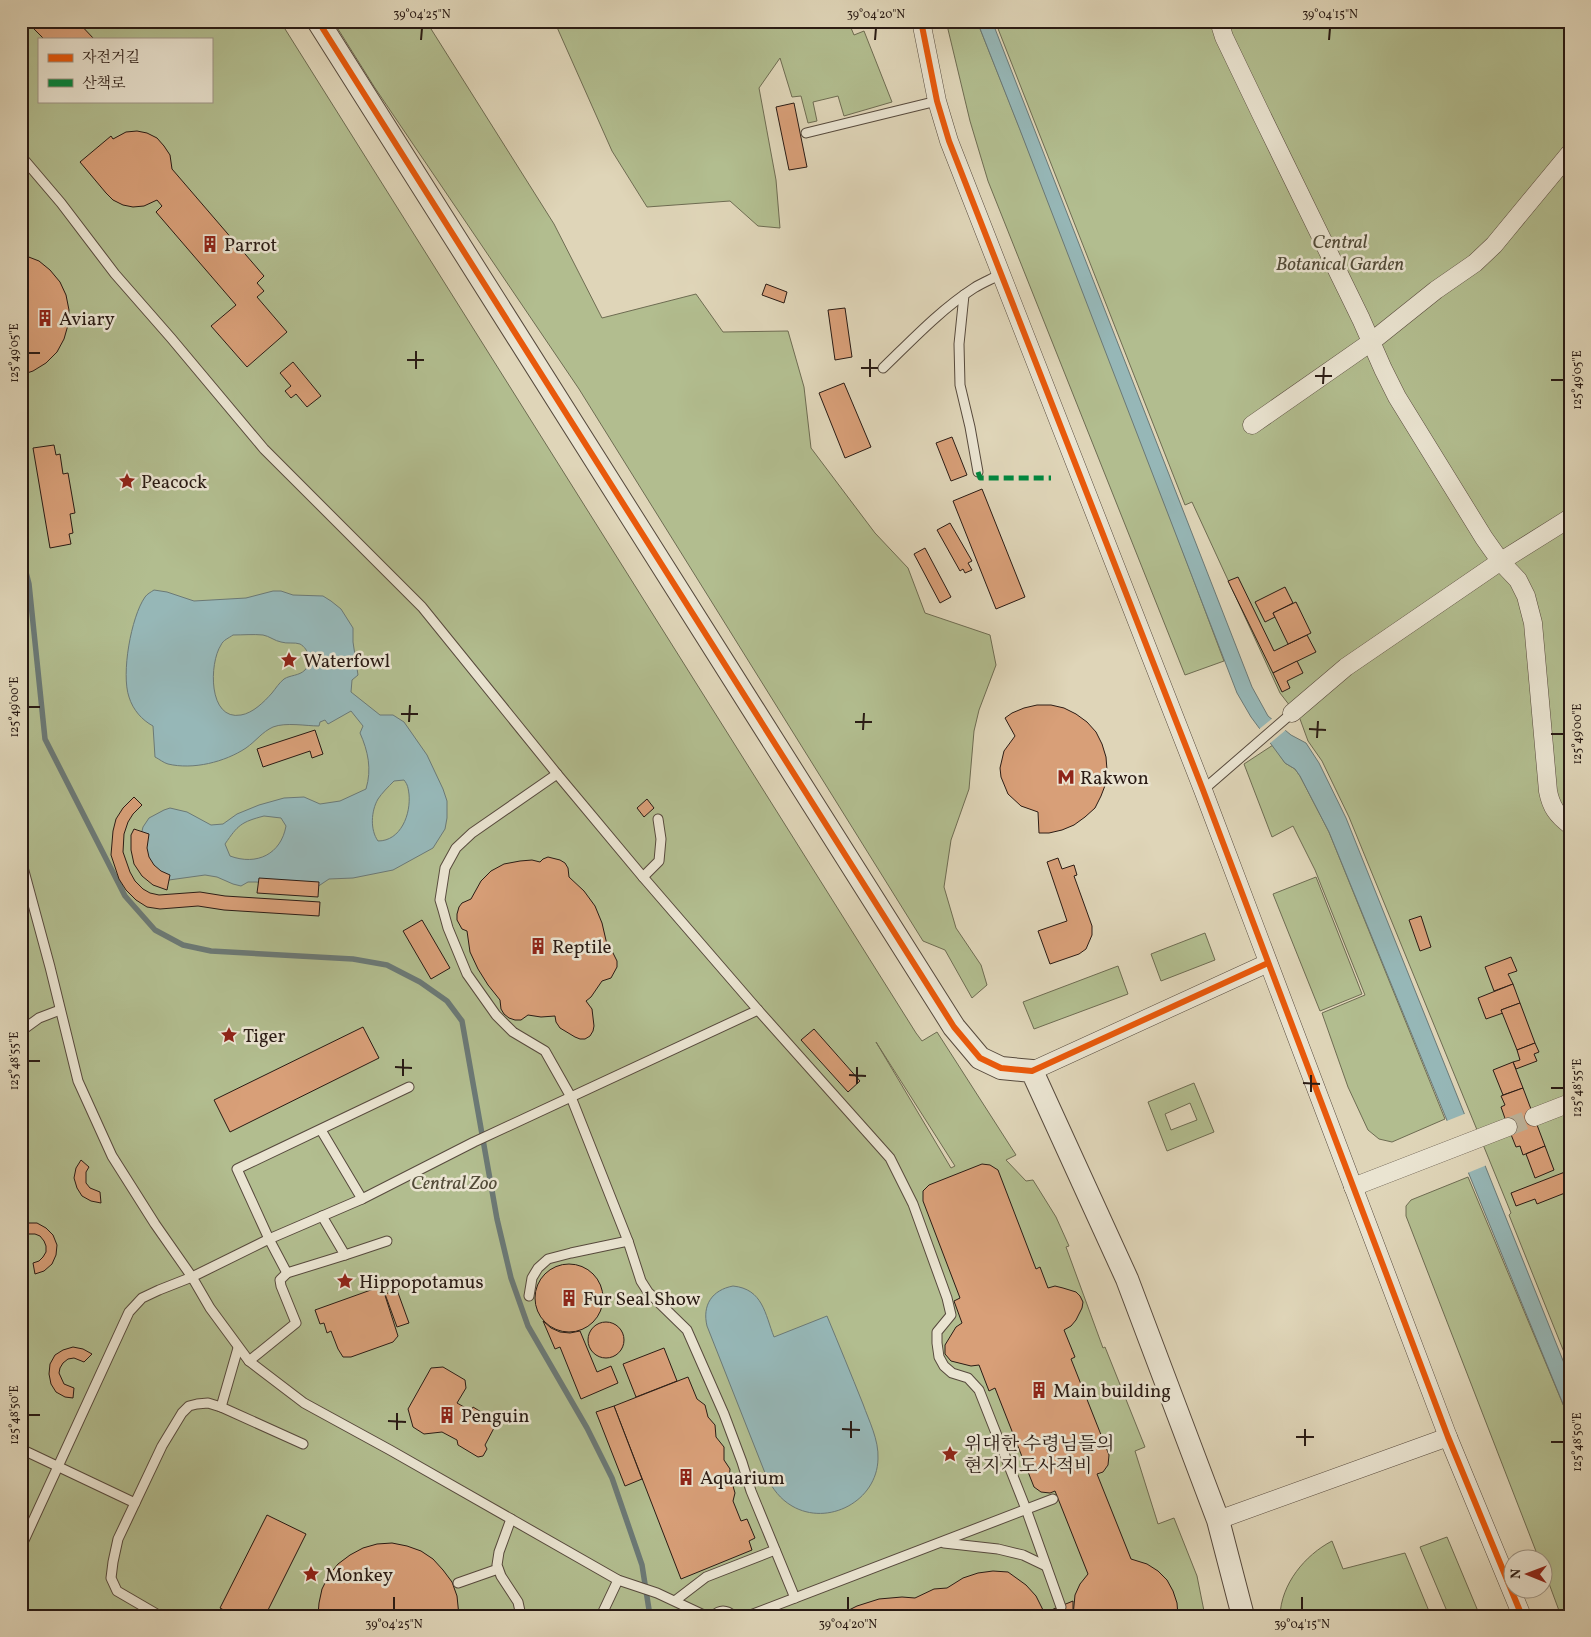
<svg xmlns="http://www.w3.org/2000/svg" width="1591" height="1637" font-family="Vollkorn,'Noto Serif KR',serif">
	<rect width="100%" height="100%" fill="#dfd5b8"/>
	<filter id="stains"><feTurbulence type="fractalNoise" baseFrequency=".004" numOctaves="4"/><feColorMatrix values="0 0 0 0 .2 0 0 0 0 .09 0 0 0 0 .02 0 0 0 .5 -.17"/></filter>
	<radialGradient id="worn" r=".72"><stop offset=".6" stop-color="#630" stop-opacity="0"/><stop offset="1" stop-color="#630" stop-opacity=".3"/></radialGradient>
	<g fill="#b2bd8f" stroke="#6e6c52" fill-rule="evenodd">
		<path d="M21,21h259l636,1012 6,8 15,-9 79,123 -10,5 20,21 7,-1 23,37 13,29 -3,1 37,101 2,-1 40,100 -10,4 23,73 16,-6 23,58 8,40h-1184zM39,39h172v62h-172zM876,1042l79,124 -4,2z"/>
		<path d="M333,21h93l128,203 48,94 94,-24 27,38 65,-1 16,56 7,61 64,85 33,35 17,45 65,22 6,30 -17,45 -5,21 -5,58 -18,51 -7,47 12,41 25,37 6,20 -15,13 -27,-48 -22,-9 -344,-552 -204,-301z"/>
		<path d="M552,21h296l6,14 10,-4 28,71 -48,14 -6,-20 -25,6 4,19 -9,2 -7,-27 -9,1 -12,-39 -21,30 17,92 4,48 -22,-2 -28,-25 -83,6 -35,-56 -56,-126z"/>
		<path d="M946,21h31c85,212 167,426 247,640l-39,14 -197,-494 -18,-60z"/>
		<path d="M995,21h575v1346l-61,-152 2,-2 -162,-396 -27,-56 -14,-20 -8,-22 -20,-26 -88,-191 -7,3z"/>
		<path d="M1273,745l12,18 10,6 5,7 29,56 116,287 -53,23 -13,-3 -11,-9 -20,-43 -26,-74 43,-18 -50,-125 -22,-44 -21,11 -28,-73z"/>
		<path d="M1316,877l46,117 -42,17 -47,-117z"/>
		<path d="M1205,933l10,27 -54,21 -10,-27z"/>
		<path d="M1118,966l10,28 -94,35 -11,-27z"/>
		<path d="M1194,1083l20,49 -47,19 -19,-49zM1190,1103l7,17 -26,10 -6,-16z"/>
		<path d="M1468,1177l102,244v195h-9l-17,-46v-10l-5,-1 -133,-343v-10l5,-6z"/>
		<path d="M1447,1537l33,79h-31l-29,-69z"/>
		<path d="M1332,1541l11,28 62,-16 26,63h-151c1,-32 25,-61 52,-75z"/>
	</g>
	<g fill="#96b7b7" stroke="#6b7976" fill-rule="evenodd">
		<path d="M977,21h15l260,666 16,29 23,19 15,8 13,20 27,55 224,560v43l-241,-589 -29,-56 -5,-7 -10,-6 -34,-46 -14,-24 -217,-563z"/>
		<path d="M154,590l13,2 27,9 52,-3 27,-7h8l12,4 30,1 8,5 10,8 12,19v14l5,33 -6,5 -1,12 29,23h13l11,7 23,33 16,34 4,12v17l-2,11 -12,19 -40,22 -40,8 -24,1 -12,8 -61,-5h-8l-7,4 -8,-2 -16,-7 -12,-2 -36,5 -19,-10 -10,-31 3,-12 6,-9 15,-8 6,-2 17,4 24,13 12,-1 14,-10 22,-9 25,-7 20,-1 16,7 20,-3 26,-12c6,-20 2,-38 -6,-56l3,-7 -12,-15 -23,13 -3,-4 -5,2 -1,4c-13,0 -33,-4 -46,1 -11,5 -17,14 -27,21 -21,14 -53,22 -78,16 -4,-1 -9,-5 -13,-7l-2,-31c-11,-6 -20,-16 -24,-29 -8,-23 2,-80 16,-100 2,-3 6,-5 9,-7zM233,635c9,0 21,-1 30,0 6,1 12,6 18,7 6,2 14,0 19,2 9,5 12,18 5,26 -6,6 -15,5 -21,9 -5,4 -8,9 -12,14 -8,9 -19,20 -31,22 -33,6 -32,-52 -20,-70 2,-5 8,-7 12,-10zM404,780c4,5 4,8 5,14 2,20 -8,47 -31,47 -8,-11 -7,-30 0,-42 4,-6 10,-12 16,-18zM264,816l17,2 5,8c-5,28 -29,40 -56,30l-5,-12c13,-19 16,-22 39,-28z"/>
		<path d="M733,1286c30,3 32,28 41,51l53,-21c12,29 24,58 36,88 6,17 16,36 15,55 -1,42 -50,68 -86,47 -12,-7 -19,-17 -25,-28l-60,-152c-5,-21 5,-36 26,-40z"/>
	</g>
	<g fill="#dfd5b8">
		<path d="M1274,717l13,12 -18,15 -11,-14z"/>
		<path d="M1467,1113l20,52 -22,9 -21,-52z"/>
	</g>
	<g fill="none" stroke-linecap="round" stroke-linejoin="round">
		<path stroke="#6b7976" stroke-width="5.5" d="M21,553l8,31 16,155 80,157 30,34 28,15 28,6 142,8 34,6 33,17 27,19 15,20 35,198 14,59 17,48 59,102 25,50 30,87 8,51"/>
	</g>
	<g fill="#d89f78" stroke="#2a1b14">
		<path d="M26,21h51l17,18h-50z"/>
		<path d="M794,103l13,64 -18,3 -13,-63z"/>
		<path d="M137,131l10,2 10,5 7,8 6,9 2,14 92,107 -7,7 7,8 -7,6 30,35 -40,35 -36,-41 25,-21 -80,-93 6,-6 -5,-6 -13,6 -11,1 -10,-2 -10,-5 -7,-7 -26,-31 31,-26 2,3 13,-7z"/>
		<path d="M21,254l18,7 11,9 10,12 6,13 3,15 -1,15 -4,14 -7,13 -11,11 -13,8 -12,4z"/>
		<path d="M766,284l21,8 -3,11 -22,-8z"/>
		<path d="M845,308l7,49 -17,3 -7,-50z"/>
		<path d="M293,362l28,34 -14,11 -11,-13 -5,4 -6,-7 6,-5 -11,-13z"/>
		<path d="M844,383l27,64 -26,11 -26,-65z"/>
		<path d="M952,437l15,38 -16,6 -15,-38z"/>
		<path d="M54,445l2,10 4,-1 3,20 5,-1 7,40 -5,1 3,19 -4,1 2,10 -21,4 -17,-100z"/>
		<path d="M982,489l43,108 -29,12 -43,-108z"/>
		<path d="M950,523l22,38 -4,2 4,7 -7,3 -2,-4 -3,2 -23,-41z"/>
		<path d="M925,548l26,49 -11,6 -26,-49z"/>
		<path d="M1238,577l36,74 33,-16 9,17 -43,21 -45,-92z"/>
		<path d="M1285,587l8,16 -20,10 2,4 -10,5 -10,-20z"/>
		<path d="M1296,602l15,31 -23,11 -15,-31z"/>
		<path d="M1297,661l6,12 -16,8 3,7 -8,4 -9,-19z"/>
		<path d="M1037,705h14l13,3 12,6 11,8 9,10 6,12 4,13 1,13 -1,13 -5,13 -6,12 -10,9 -11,8 -12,5 -13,3h-10l-1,-21 -17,-6 -13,-12 -7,-17 -1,-9 4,-17 11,-15 -10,-18 7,-5 12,-5z"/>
		<path d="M315,730l8,24 -11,4 -2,-7 -47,16 -6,-18z"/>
		<path d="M134,797l8,8 -9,9 -5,8 -4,12 -1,18 7,20 5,9 8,8 7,4 9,2 41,-3 25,4 95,6 -1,14 -95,-6 -26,-4 -38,3 -13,-2 -11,-7 -10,-10 -7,-11 -8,-24 2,-24 3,-12 7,-11z"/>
		<path d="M647,799l7,9 -10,9 -7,-9z"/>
		<path d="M134,829l15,5 -2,14 2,9 5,8 7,6 9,4 -3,15 -14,-5 -11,-9 -8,-12 -3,-14v-15z"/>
		<path d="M548,857l12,3 5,3 3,5 1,9 15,14 11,15 7,17 6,26 4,2 5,10v6l-6,11 -9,3 -11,16 -5,4 6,8 2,17 -1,5 -3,5 -5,3h-5l-5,-2 -15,-9 -4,-6 -1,-6 -14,1 -13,-2 -7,5h-6l-6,-2 -5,-4 -3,-5 -1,-9 -12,-15 -10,-16 -8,-17 -3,-21 -5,-2 -5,-9v-6l2,-7 3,-4 9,-4 10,-18 10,-10 13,-7 16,-3 12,-1 8,2 3,-3z"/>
		<path d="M1058,858l4,11 12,-4 3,10 -3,1 18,50v9l-6,14 -7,5 -29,10 -12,-33 29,-10 -20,-59z"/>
		<path d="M259,878l60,4 -1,15 -61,-4z"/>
		<path d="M1421,916l10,31 -11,4 -11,-31z"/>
		<path d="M422,920l28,48 -19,11 -28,-48z"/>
		<path d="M1511,957l6,14 -9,3 5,10 -19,7 -9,-24z"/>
		<path d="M1513,984l7,19 -19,7 2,3 -17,6 -8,-21z"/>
		<path d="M1520,1003l15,40 -18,7 -16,-40z"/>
		<path d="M363,1027l16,31 -149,74 -16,-32z"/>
		<path d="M814,1029l46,52 -12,11 -47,-52z"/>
		<path d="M1535,1043l4,9 -5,2 3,7 -21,8 -3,-7 7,-2 -3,-10z"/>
		<path d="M1513,1062l10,26 -20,7 -10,-25z"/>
		<path d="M1523,1088l22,58 -22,9 -3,-9 -4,1 -8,-20 -7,-20 4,-2 -4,-9z"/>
		<path d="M1545,1146l9,24 -19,8 -9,-24z"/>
		<path d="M81,1160l8,7 -3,5v11l4,5 10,4 1,11 -10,-2 -9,-5 -5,-8 -3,-10 2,-10z"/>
		<path d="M982,1164l8,1 8,5 38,99 4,-2 8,21 7,-2 8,2 13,4 4,4 3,6 -1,6 -6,12 -5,6 -7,4 11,27 -4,2 38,96 -1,10 -5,7 -6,2 34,85 16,5 11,7 9,9 6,11 4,12 1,13h-105l2,-21 5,-11 8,-10 -33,-83 -5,2 -9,-1 -7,-5 -39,-99 -6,3 -10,-26 -8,1 -20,-5 -6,-7v-9l11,-18 6,-4 -8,-22 6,-3 -37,-97v-10l6,-6z"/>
		<path d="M1570,1170v21l-33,13 -2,-5 -19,7 -5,-13z"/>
		<path d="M28,1223h9l9,5 7,7 4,10 -1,10 -4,9 -8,7 -9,3 -2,-11 6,-2 4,-4 3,-5v-6l-2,-5 -4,-5 -5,-2h-6l-8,3v-12z"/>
		<circle cx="569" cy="1298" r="34"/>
		<path d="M382,1286l16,50 -5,6 -42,15h-8l-5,-8 -7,-18 -4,2 -3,-10 -4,1 -5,-14z"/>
		<path d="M397,1290l12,33 -12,4 -12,-33z"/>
		<path d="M543,1321l8,7 9,4 10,1 10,-2 17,41 14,-6 7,17 -37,16 -21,-52 -5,2z"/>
		<circle cx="606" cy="1340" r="18"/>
		<path d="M73,1347l10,2 9,5 -8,8 -10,-4 -6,1 -5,4 -3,5 -1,5 5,11 10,4 -1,10 -8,-1 -9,-5 -5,-8 -2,-10 1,-10 5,-9 8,-5z"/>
		<path d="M664,1348l13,33 -41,16 -13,-33z"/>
		<path d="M443,1367l22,13 1,8 -9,15 14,8 2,-4 18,11 3,10 -9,17 2,4 -4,7 -5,1 -20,-12 -1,-5 -15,-8 -18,2 -11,-7 -5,-18 23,-41z"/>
		<path d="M688,1377l9,22 8,6 3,12 7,8 1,12 8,10v13l6,9 -1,11 4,6 2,7 -2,8 8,20 6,-2 8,19 -6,3 3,9 -71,29 -67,-173z"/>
		<path d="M614,1406l28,73 -17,7 -29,-74z"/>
		<path d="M267,1515l39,19 -41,82h-8l-5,-3 -2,3h-15l-15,-8z"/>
		<path d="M392,1543l15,3 14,5 12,8 10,11 9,12 5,14 2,20h-141l1,-13 3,-14 7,-14 9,-11 12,-9 13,-7 14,-4z"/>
		<path d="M993,1571l15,1 18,13 10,11 10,20h-209l20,-10 22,-7 23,-2 13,1 19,-9 13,-1 16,-10 15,-5z"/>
		<path d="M1073,1601v15h-27l-2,-3z"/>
	</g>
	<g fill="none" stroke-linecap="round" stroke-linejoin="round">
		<path stroke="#bbb097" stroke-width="18" stroke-dasharray="18 9" stroke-linecap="butt" d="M1508,1127l26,-10"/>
		<g stroke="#574a3d" stroke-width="11">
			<g id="service">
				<path d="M806,133l131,-32"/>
				<path d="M21,156l40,47 54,71 56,64 93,111 158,158 135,167 86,103 115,133 132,148 23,46 34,94 4,17 -14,17v11l2,14 5,9 8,7 16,5 11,12 47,119 35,98"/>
				<path d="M964,295l-5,49 1,41 10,42 8,45"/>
				<path d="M883,368c29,-28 57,-58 91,-80 8,-5 18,-9 27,-14"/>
				<path d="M557,774l-85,59 -16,15 -11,20 -5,32 3,10 5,18 19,46 29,41 17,17 32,19 26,46 57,144 13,40 7,11 39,38 37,84 18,48 9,29 44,107"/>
				<path d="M1203,790l89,-77"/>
				<path d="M21,860l29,107 28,114 34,75 43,68 37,53 18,31 39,53 55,42 86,47 228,130 39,13 49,23"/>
				<path d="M643,877l16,-16 2,-22 -3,-20"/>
				<path d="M21,1031l18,-13 21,-8"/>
				<path d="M321,1130l41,69"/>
				<path d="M345,1255l42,-14"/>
				<path d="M287,1273l-18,-34 -32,-70 172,-82"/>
				<path d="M529,1296l3,-18 6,-10 10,-9 23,-6 57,-12"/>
				<path d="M249,1361l47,-38 -15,-37 -1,-6 7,-7 58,-18 -23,-39"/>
				<path d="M221,1407l17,-59"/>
				<path d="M21,1449l114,54"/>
				<path d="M511,1519l-12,33 -2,13 4,11 17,26 3,14"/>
				<path d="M944,1543l54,6 25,6 23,11"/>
				<path d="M21,1547l102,-222 6,-13 13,-14 17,-8 33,-13 77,-38 93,-40 112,-57 284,-132"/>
				<path d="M458,1583l40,-14"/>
				<path d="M676,1600l30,-23 69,-27"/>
				<path d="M160,1616l-43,-25 -6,-13 2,-16 5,-23 44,-93 20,-33 7,-7 8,-2 11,-1 13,4 82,37"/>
				<path d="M601,1616l17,-36"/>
				<path d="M713,1616c7,-7 14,-6 21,0"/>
				<path d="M748,1616l305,-117"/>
			</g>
		</g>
		<g stroke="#574a3d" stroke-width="19">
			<g id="minor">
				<path d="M921,21l16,80 12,40 254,649 245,647 74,179"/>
				<path d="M1219,21l5,16 36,75 101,207 22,50 14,28 87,141 17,24 17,18 8,16 7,27 15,168c3,16 9,24 22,34"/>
				<path d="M1252,425l119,-83 65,-52 39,-27 19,-18 14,-17 62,-75"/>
				<path d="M1292,713l54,-46 149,-102 75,-47"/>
				<path d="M1032,1071l236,-108"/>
				<path d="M1534,1117l36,-14"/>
				<path d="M1353,1187l155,-60"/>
				<path d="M1218,1520l230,-83"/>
			</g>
		</g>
		<g stroke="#574a3d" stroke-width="24">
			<path id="tertiary" d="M318,21l636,1006 26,31 21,10 31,3 95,208 91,241 25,96"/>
		</g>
		<use href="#service" stroke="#eae4d1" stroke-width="9"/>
		<use href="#minor" stroke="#eae4d1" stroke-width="18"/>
		<use href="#tertiary" stroke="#eae4d1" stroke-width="22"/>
		<path stroke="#00873e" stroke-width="5" stroke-dasharray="10 5" stroke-linecap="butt" d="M978,472l2,6h71"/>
		<g stroke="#eae4d1" stroke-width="9">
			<g id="cycleway">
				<path d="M318,21l636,1006 26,31 21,10 31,3 236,-108"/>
				<path d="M921,21l16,80 12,40 254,649 245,647 74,179"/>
			</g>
		</g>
		<use href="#cycleway" stroke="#e8590c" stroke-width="6"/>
	</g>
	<path fill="none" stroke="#2a1b14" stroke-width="2" d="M421,40l1,-12M875,40l1,-12M1329,40l1,-12M28,353h12M407,360h17M861,368h17M416,369v-18M1315,376h17M870,377v-18M1551,380h13M1323,384l1,-17M28,707h12M401,714h17M409,722l1,-17M855,722h17M1309,729l17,1M863,730l1,-17M1551,734h13M1317,738l1,-17M28,1061h12M395,1067l17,1M849,1075l17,1M403,1076v-17M1303,1083l17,1M857,1084v-17M1551,1088h13M1311,1092v-17M28,1415h12M388,1421l18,1M842,1429l18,1M397,1430v-17M1296,1437h18M851,1438v-17M1551,1442h13M1305,1446v-17M394,1610v-13M848,1610v-13M1302,1610v-13"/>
	<defs>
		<g id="building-bare" transform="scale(1.35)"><path d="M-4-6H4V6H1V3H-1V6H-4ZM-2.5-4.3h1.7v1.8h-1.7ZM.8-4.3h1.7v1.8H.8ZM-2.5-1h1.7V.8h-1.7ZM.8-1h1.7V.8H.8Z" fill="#8f2418" stroke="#eae4d1" stroke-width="2.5" paint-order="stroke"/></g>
		<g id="sight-bare" transform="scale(1.35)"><path d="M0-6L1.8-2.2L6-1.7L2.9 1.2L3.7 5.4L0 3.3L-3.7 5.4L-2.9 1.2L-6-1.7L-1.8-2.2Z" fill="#8f2418" stroke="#eae4d1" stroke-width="2.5" paint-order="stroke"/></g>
		<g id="metro-bare" transform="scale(1.35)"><path d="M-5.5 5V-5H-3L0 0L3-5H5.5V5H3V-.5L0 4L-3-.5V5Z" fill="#8f2418" stroke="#eae4d1" stroke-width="2.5" paint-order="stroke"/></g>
	</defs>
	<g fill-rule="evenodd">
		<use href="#building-bare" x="210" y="244"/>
		<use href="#building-bare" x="45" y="318"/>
		<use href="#sight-bare" x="127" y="481"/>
		<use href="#sight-bare" x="289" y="660"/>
		<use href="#metro-bare" x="1066" y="777"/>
		<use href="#building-bare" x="538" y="946"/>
		<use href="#sight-bare" x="229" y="1035"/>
		<use href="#sight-bare" x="345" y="1281"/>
		<use href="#building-bare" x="569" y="1298"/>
		<use href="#building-bare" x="1039" y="1390"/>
		<use href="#building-bare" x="447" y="1415"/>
		<use href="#sight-bare" x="950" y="1454"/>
		<use href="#building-bare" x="686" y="1477"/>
		<use href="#sight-bare" x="311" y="1574"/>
	</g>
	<g text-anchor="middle" stroke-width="5" stroke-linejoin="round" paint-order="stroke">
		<g font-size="19" font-style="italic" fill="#534c39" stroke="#eae4d1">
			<text x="1340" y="248">Central<tspan x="1340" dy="22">Botanical Garden</tspan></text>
			<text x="454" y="1189">Central Zoo</text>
		</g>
		<g font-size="19" fill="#2a1b14" stroke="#eae4d1" text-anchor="start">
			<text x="224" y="251">Parrot</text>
			<text x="59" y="325">Aviary</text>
			<text x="141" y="488">Peacock</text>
			<text x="303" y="667">Waterfowl</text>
			<text x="1080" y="784">Rakwon</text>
			<text x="552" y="953">Reptile</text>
			<text x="243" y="1042">Tiger</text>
			<text x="359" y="1288">Hippopotamus</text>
			<text x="583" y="1305">Fur Seal Show</text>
			<text x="1053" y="1397">Main building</text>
			<text x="461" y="1422">Penguin</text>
			<text x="964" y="1450">위대한 수령님들의<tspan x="964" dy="22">현지지도사적비</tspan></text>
			<text x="700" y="1484">Aquarium</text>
			<text x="325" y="1581">Monkey</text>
		</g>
	</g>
	<rect width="1591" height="1637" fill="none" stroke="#dfd5b8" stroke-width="55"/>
	<rect x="38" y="38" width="175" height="65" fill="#eae4d1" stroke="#9d9485"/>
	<rect x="48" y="54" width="25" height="8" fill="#e8590c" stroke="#9d9485"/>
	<text x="82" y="62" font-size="15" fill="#2a1b14">자전거길</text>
	<rect x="48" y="79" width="25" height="8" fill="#00873e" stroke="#9d9485"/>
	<text x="82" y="88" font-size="15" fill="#2a1b14">산책로</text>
	<g transform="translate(1528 1574) rotate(271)"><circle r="24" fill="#eae4d1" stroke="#9d9485"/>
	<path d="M0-4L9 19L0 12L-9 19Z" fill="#8f2418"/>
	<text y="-8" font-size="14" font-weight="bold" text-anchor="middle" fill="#2a1b14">N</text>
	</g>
	<rect x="28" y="28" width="1536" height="1582" fill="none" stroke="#2a1b14" stroke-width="2"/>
	<g font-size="12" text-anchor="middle" fill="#2a1b14">
		<text x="422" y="18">39°04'25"N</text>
		<text x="876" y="18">39°04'20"N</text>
		<text x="1330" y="18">39°04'15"N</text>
		<text transform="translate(14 353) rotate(-90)" y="4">125°49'05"E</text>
		<text transform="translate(1577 380) rotate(-90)" y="4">125°49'05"E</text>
		<text transform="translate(14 707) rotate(-90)" y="4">125°49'00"E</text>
		<text transform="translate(1577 734) rotate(-90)" y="4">125°49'00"E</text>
		<text transform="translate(14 1061) rotate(-90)" y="4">125°48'55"E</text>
		<text transform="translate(1577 1088) rotate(-90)" y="4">125°48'55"E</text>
		<text transform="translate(14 1415) rotate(-90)" y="4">125°48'50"E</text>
		<text transform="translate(1577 1442) rotate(-90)" y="4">125°48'50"E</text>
		<text x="394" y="1628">39°04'25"N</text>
		<text x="848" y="1628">39°04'20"N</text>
		<text x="1302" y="1628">39°04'15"N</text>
	</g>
	<rect width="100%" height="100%" filter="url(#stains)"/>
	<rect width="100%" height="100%" fill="url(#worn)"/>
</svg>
